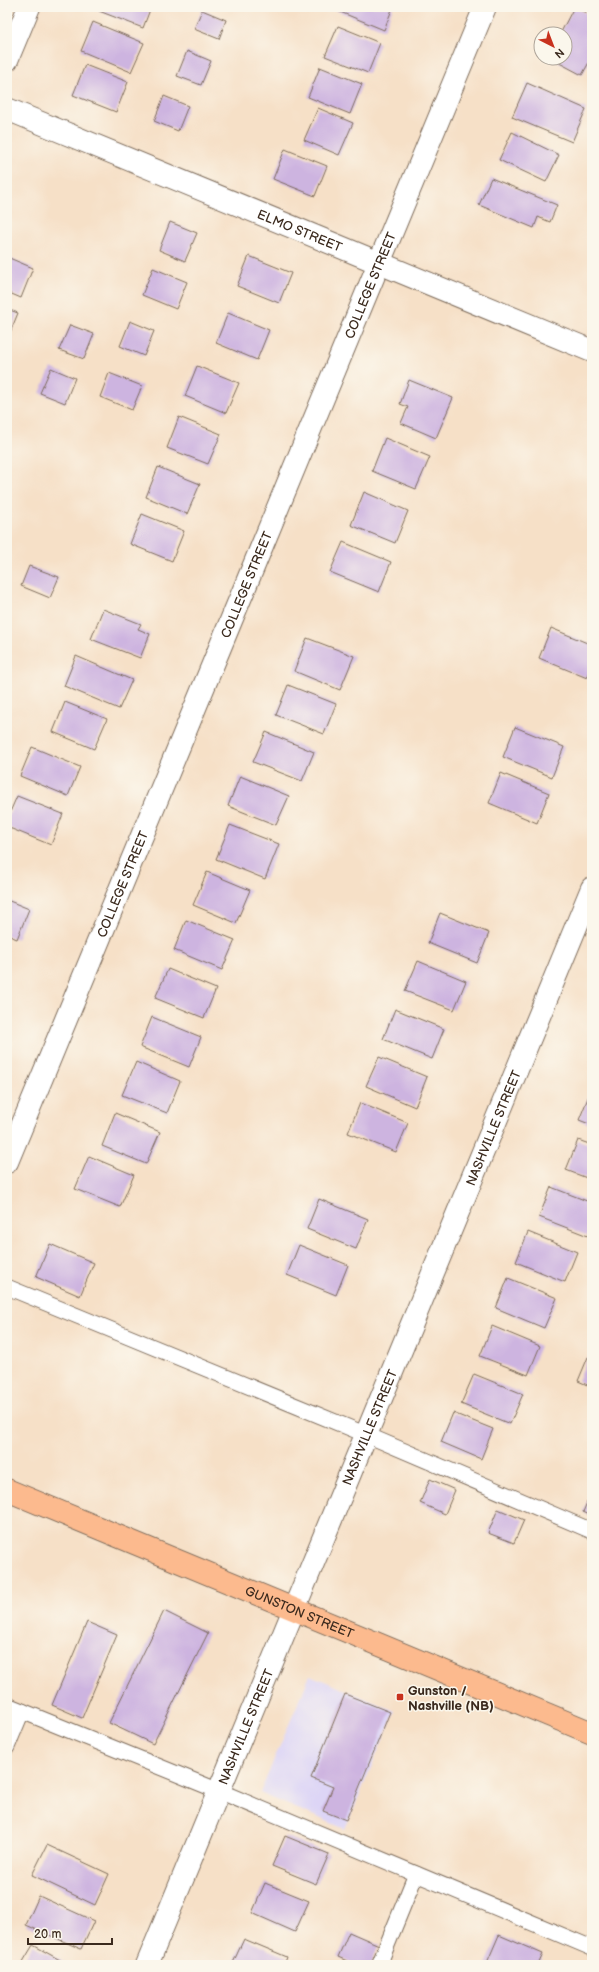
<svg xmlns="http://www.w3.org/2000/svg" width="599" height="1972" font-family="'Balsamiq Sans',sans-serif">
	<rect width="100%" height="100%" fill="#fbf7ec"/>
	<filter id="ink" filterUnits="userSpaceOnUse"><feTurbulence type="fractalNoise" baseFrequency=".025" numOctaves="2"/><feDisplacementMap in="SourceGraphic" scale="8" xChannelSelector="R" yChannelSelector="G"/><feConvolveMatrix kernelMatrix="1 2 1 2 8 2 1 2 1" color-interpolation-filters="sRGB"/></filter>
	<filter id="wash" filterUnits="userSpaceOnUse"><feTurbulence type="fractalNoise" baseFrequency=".012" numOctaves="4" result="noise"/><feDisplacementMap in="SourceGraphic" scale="16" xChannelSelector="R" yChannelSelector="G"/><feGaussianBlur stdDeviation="0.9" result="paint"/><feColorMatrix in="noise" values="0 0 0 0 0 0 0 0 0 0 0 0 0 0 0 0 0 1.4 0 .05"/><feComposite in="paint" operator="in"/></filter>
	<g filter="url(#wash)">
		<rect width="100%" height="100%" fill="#f6e0c7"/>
		<path fill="#ddd5f6" d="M310,1675l85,36 -50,118 -85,-36z"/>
		<g id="blocks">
			<g fill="#cdb4e0">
				<path d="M101,7h50l-8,21 -44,-17z"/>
				<path d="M334,7h59l-9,23 -51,-21z"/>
				<path d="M574,7l18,9v41l-10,18 -32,-17h15v-24h-5z"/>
				<path d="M202,10l24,10 -7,19 -25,-10z"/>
				<path d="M93,22l51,21 -13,29 -50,-21z"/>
				<path d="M338,26l42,17 -12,30 -43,-17z"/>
				<path d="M187,51l24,10 -10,24 -24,-9z"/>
				<path d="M85,65l43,17 -12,30 -43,-17z"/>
				<path d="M320,67l42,17 -12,30 -42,-17z"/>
				<path d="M527,83l59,26 -14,33 -60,-25z"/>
				<path d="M164,96l24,10 -10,25 -24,-10z"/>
				<path d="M318,108l35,15 -14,32 -35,-15z"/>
				<path d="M512,132l47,23 -13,27 -47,-22z"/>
				<path d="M285,149l42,17 -12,30 -42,-17z"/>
				<path d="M491,178l66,27 -7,17 -12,-5 -4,11 -55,-23z"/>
				<path d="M170,222l27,11 -12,28 -26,-11z"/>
				<path d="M249,256l42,17 -12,30 -42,-17z"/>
				<path d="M7,257l26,11 -12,30 -14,-6z"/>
				<path d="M153,268l34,14 -11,27 -34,-14z"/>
				<path d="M7,309l11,4 -11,27z"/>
				<path d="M228,313l41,17 -12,30 -41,-17z"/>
				<path d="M130,321l24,10 -10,25 -24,-10z"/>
				<path d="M70,325l24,9 -10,25 -25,-9z"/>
				<path d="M197,366l42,17 -13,30 -41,-17z"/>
				<path d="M51,368l24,10 -10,25 -25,-10z"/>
				<path d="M109,373l33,13 -10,24 -32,-13z"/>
				<path d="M409,380l44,18 -17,40 -35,-15 7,-16 -8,-3z"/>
				<path d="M179,417l42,17 -13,30 -41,-16z"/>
				<path d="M385,438l45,19 -14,32 -44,-18z"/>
				<path d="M158,467l42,17 -13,30 -41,-17z"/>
				<path d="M364,492l44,19 -13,32 -44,-18z"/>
				<path d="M142,514l42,17 -12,30 -42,-17z"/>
				<path d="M343,542l48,20 -12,30 -49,-20z"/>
				<path d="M29,566l30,11 -9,21 -29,-12z"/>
				<path d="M103,609l38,15 -3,5 12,5 -10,24 -49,-19z"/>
				<path d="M551,628l41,17v22l-5,11 -48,-20z"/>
				<path d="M307,638l47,18 -14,34 -46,-19z"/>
				<path d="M76,656l56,24 -13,29 -55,-23z"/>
				<path d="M288,685l48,19 -12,30 -48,-19z"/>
				<path d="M65,702l42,17 -13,30 -41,-17z"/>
				<path d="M515,727l49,20 -12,30 -49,-20z"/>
				<path d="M266,732l48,20 -12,29 -49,-19z"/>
				<path d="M32,747l48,20 -12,29 -48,-20z"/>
				<path d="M501,773l48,20 -12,30 -48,-20z"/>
				<path d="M240,776l49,20 -13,29 -48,-19z"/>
				<path d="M17,796l46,18 -12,31 -44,-18v-8z"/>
				<path d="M230,825l49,19 -14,35 -49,-20z"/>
				<path d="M207,872l43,18 -14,33 -43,-18z"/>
				<path d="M7,900l22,9 -12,30 -10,-4z"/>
				<path d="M440,913l49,20 -12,30 -49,-20z"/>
				<path d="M186,920l49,20 -13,30 -48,-20z"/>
				<path d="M418,961l48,20 -12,29 -49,-19z"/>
				<path d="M168,969l48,20 -12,29 -49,-20z"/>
				<path d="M395,1009l49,20 -12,30 -49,-20z"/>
				<path d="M152,1017l49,20 -12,30 -49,-20z"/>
				<path d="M379,1057l48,20 -12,30 -49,-21z"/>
				<path d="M136,1062l44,19 -13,32 -45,-18z"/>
				<path d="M592,1088v37l-13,-5z"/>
				<path d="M360,1103l48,20 -12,29 -48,-19z"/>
				<path d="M115,1113l45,19 -14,32 -44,-18z"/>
				<path d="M578,1140l14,5v35l-26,-10z"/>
				<path d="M89,1156l45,19 -14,32 -45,-18z"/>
				<path d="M551,1187l41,16v23l-4,10 -49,-19z"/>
				<path d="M319,1199l49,20 -12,30 -49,-20z"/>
				<path d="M528,1232l49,20 -12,30 -49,-20z"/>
				<path d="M50,1244l44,19 -14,33 -44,-19z"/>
				<path d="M299,1245l49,20 -12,30 -49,-20z"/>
				<path d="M508,1278l49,20 -13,30 -48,-20z"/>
				<path d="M492,1326l48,20 -12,29 -48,-19z"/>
				<path d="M588,1357l4,2v28l-14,-6z"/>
				<path d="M474,1374l49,20 -13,30 -49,-20z"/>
				<path d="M453,1413l40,16 -12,30 -40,-17z"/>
				<path d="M430,1479l25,11 -10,24 -25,-11z"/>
				<path d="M592,1490v26l-9,-4z"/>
				<path d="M498,1509l26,11 -10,23 -26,-10z"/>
				<path d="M164,1611l44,22 -55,111 -44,-21z"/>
				<path d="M87,1622l30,13 -35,83 -30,-13z"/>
				<path d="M345,1694l45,18 -44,108 -23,-9 10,-24 -22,-9z"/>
				<path d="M285,1836l44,18 -13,30 -44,-18z"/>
				<path d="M47,1845l62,29 -14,31 -63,-30z"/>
				<path d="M265,1883l44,18 -14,31 -43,-19z"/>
				<path d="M39,1896l55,25 -13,28 -55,-24z"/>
				<path d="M349,1932l30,13 -8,20h-15l-18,-8z"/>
				<path d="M499,1935l44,19 -5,11h-52z"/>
				<path d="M244,1939l43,18 -3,8h-52z"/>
				<path d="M33,1945l36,20h-48z"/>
			</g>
		</g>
	</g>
	<g filter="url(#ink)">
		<use href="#blocks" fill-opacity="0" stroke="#7c6a59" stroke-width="1"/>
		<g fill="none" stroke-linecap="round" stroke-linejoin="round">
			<g stroke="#7c6a59" stroke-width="17">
				<g id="lane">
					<path d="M7,1287l360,148 225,96"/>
					<path d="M7,1705l212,86 373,157"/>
					<path d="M7,1747l15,-36"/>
					<path d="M379,1965l37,-91"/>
				</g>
			</g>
			<g stroke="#7c6a59" stroke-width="24">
				<g id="street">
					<path d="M7,60l22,-53"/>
					<path id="s1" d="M7,109l585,242"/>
					<path id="s2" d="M7,1162l478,-1155"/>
					<path id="s3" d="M147,1965l445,-1077"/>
				</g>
			</g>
			<g stroke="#7c6a59" stroke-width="24">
				<g id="primary">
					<path id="s4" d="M7,1490l585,243"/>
				</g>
			</g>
			<use href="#lane" stroke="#fff" stroke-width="15"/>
			<use href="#street" stroke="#fff" stroke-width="22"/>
			<use href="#primary" stroke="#fcba8e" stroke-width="22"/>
		</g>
	</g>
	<rect fill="#c8321e" stroke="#fbf7ec" stroke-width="1.5" x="396" y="1693" width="8" height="8" rx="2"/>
	<g text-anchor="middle" stroke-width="3" stroke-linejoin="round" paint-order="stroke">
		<g font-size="13" fill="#3b2a1e" stroke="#fbf7ec">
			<text dy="5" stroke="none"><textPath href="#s1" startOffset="317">ELMO STREET</textPath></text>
			<text dy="5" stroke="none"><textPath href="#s2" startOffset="949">COLLEGE STREET</textPath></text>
			<text dy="5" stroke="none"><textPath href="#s2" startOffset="625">COLLEGE STREET</textPath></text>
			<text dy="5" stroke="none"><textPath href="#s2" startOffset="301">COLLEGE STREET</textPath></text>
			<text dy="5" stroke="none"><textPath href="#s3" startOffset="906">NASHVILLE STREET</textPath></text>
			<text dy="5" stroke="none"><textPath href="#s3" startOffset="582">NASHVILLE STREET</textPath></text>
			<text dy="5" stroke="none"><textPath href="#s4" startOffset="317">GUNSTON STREET</textPath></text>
			<text dy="5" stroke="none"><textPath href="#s3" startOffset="258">NASHVILLE STREET</textPath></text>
		</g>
		<g font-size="13" font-weight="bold" fill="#3b2a1e" stroke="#fbf7ec" text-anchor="start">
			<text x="408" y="1695">Gunston /<tspan x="408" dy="15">Nashville (NB)</tspan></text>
		</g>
	</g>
	<rect width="599" height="1972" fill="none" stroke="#fbf7ec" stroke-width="24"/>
	<g transform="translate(553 46) rotate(138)"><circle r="19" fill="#fbf7ec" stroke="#aea59a"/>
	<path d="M0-3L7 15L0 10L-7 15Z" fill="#c8321e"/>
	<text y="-6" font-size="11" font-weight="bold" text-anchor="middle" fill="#3b2a1e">N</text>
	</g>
	<path d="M28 1938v6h84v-6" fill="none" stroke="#3b2a1e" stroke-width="2"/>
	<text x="34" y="1938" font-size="12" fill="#3b2a1e" stroke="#fbf7ec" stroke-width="3" paint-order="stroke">20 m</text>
</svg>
